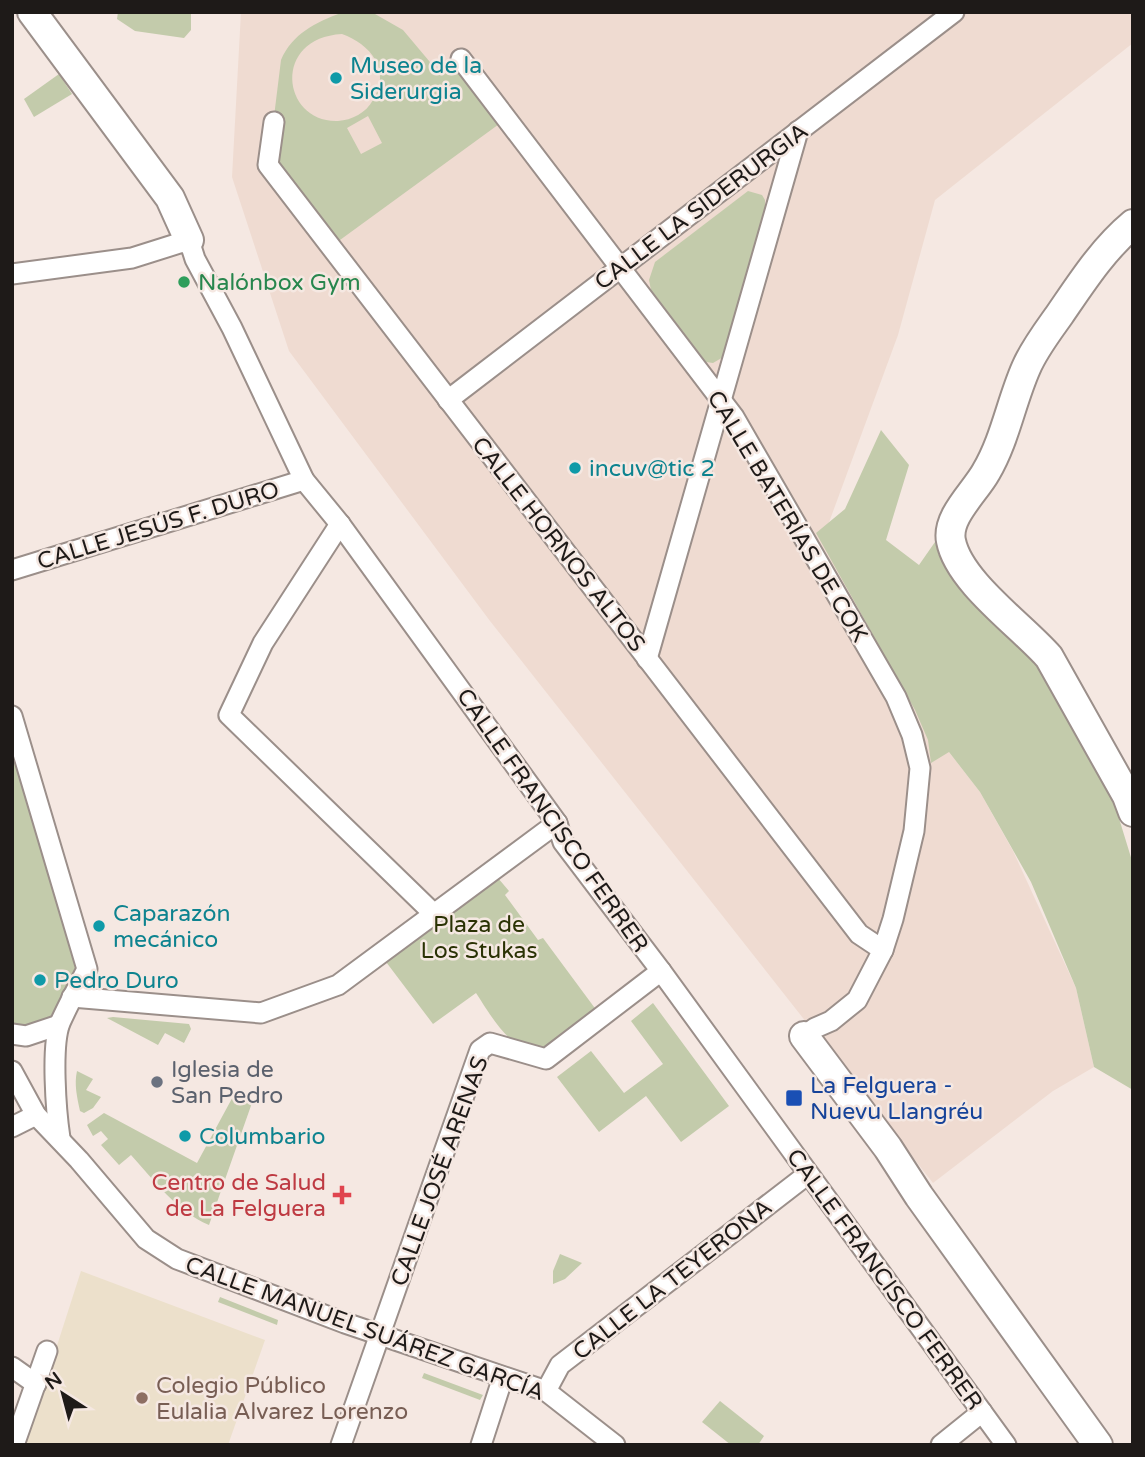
<svg xmlns="http://www.w3.org/2000/svg" width="1145" height="1457" font-family="'Varela Round',sans-serif">
	<rect width="100%" height="100%" fill="#f5e8e2"/>
	<path fill="#efdbd1" d="M241,12h892v31l-198,157 -37,135 -74,201 125,216 31,40 33,59 63,137 18,79 -41,24 -120,92 -443,-562 -201,-270 -57,-174z"/>
	<path fill="#ece0cb" d="M81,1271l184,69 -37,105h-203z"/>
	<g fill="#c3cbab" fill-rule="evenodd">
		<path d="M118,12h73v18l-7,8 -49,-7 -18,-12z"/>
		<path d="M341,13l34,1 28,16 37,44 21,-15 45,60 -177,129 -61,-83 13,-105c11,-26 35,-38 60,-47zM342,34c28,10 50,36 31,66 -7,13 -21,20 -35,21 -56,2 -67,-83 4,-87zM368,116l14,27 -21,11 -14,-26z"/>
		<path d="M59,74l13,20 -38,23 -10,-18z"/>
		<path d="M748,191l14,4 3,5v10l-40,146 -12,7 -7,-1 -55,-72 -2,-10 6,-18z"/>
		<path d="M881,430l28,35 -23,75 33,25 16,-23 4,13 22,35 79,78 74,134 19,62v226l-39,-23 -18,-79 -45,-106 -51,-90 -31,-40 -18,11 -3,-23 -13,-30 -99,-177 29,-24z"/>
		<path d="M12,716l75,253 -22,46 -53,19z"/>
		<path d="M492,871l17,20 -4,4 33,45 5,-2 54,73c-14,11 -33,30 -48,37 -32,16 -59,-34 -73,-55l-43,31 -53,-70z"/>
		<path d="M653,1003l76,103 -48,36 -35,-46 -47,36 -42,-55 34,-26 33,42 39,-29 -32,-43z"/>
		<path d="M113,1017l76,7 2,5 -7,14 -19,-10 -7,12 -51,-27z"/>
		<path d="M77,1071l16,8 -7,11 15,7 -8,11 -9,5 -4,-2c-3,-14 -6,-27 -3,-40z"/>
		<path d="M236,1091l17,9 -44,125c-33,-14 -54,-44 -78,-70l-12,10 -18,-20 7,-6 -7,-8 -8,5 -6,-11 17,-12 93,50z"/>
		<path d="M560,1254l22,9 -17,16 -12,5v-13z"/>
		<path d="M220,1297l58,23 -1,5 -59,-23z"/>
		<path d="M424,1373l59,22 -3,5 -58,-22z"/>
		<path d="M720,1401l44,35 -6,9h-27l-29,-23z"/>
	</g>
	<g fill="none" stroke-linecap="round" stroke-linejoin="round">
		<g stroke="#9b8f8a" stroke-width="23">
			<g id="street">
				<path d="M461,59l273,358 162,280 16,38 8,33 -6,63 -21,88 -10,31 -26,50 -26,21 -16,7 -11,8"/>
				<path d="M274,122l-6,43 591,769 24,16"/>
				<path d="M12,274l120,-16 57,-18 6,19 37,69 72,152 36,44 217,299 6,19 98,129 345,474"/>
				<path d="M448,400l506,-388"/>
				<path d="M340,524l-77,119 -34,72 205,199"/>
				<path d="M12,570l292,-90"/>
				<path d="M647,659l151,-528"/>
				<path d="M12,716l75,253c-9,18 -19,36 -27,54 -9,23 -4,89 0,115"/>
				<path d="M72,997l189,16 77,-28 219,-162"/>
				<path d="M12,1034l14,2 33,-11"/>
				<path d="M12,1071l24,44 43,45 67,79 31,20 168,64 201,68 69,54"/>
				<path d="M12,1127l24,-12"/>
				<path d="M12,1367l24,17"/>
				<path d="M546,1391l14,-26 248,-191"/>
				<path d="M14,1445l33,-94"/>
				<path d="M341,1445l139,-395 10,-7 56,16 115,-88"/>
				<path d="M481,1445l22,-68"/>
				<path d="M941,1445l41,-33"/>
			</g>
		</g>
		<g stroke="#9b8f8a" stroke-width="32">
			<g id="secondary">
				<path d="M32,12l138,186 19,42"/>
				<path d="M1133,224c-30,25 -51,58 -73,90 -12,17 -26,35 -34,54 -15,34 -21,72 -40,104 -11,20 -40,45 -35,69 8,41 71,85 98,116l78,139 6,16"/>
				<path d="M804,1036l84,112 31,48 179,249"/>
			</g>
		</g>
		<use href="#street" stroke="#fff" stroke-width="19"/>
		<use href="#secondary" stroke="#fff" stroke-width="28"/>
	</g>
	<g fill="#0f9aa8" stroke="#f5e8e2" stroke-width="2.5">
		<circle cx="336" cy="78" r="7"/>
		<circle cx="575" cy="468" r="7"/>
		<circle cx="99" cy="926" r="7"/>
		<circle cx="40" cy="980" r="7"/>
		<circle cx="185" cy="1136" r="7"/>
	</g>
	<circle fill="#2e9e5b" stroke="#f5e8e2" stroke-width="2.5" cx="184" cy="282" r="7"/>
	<circle fill="#6b7280" stroke="#f5e8e2" stroke-width="2.5" cx="157" cy="1082" r="7"/>
	<rect fill="#1a4fb4" stroke="#f5e8e2" stroke-width="2.5" x="785" y="1089" width="18" height="18" rx="3.5"/>
	<path fill="#e0444e" stroke="#f5e8e2" stroke-width="2.5" d="M338.5 1184.5h7v7h7v7h-7v7h-7v-7h-7v-7h7z"/>
	<circle fill="#8d6e63" stroke="#f5e8e2" stroke-width="2.5" cx="142" cy="1398" r="7"/>
	<g text-anchor="middle" stroke-width="5" stroke-linejoin="round" paint-order="stroke">
		<g font-size="23" fill="#0d838f" stroke="#f5e8e2" text-anchor="start">
			<text x="350" y="73">Museo de la<tspan x="350" dy="26">Siderurgia</tspan></text>
			<text x="589" y="476">incuv@tic 2</text>
			<text x="113" y="921">Caparazón<tspan x="113" dy="26">mecánico</tspan></text>
			<text x="54" y="988">Pedro Duro</text>
			<text x="199" y="1144">Columbario</text>
		</g>
		<g font-size="23" fill="#1e1a18" stroke="#f5e8e2">
			<text transform="translate(701 206) rotate(-37)" y="8">CALLE LA SIDERURGIA</text>
			<text transform="translate(788 516) rotate(59)" y="8">CALLE BATERÍAS DE COK</text>
			<text transform="translate(158 525) rotate(-17)" y="8">CALLE JESÚS F. DURO</text>
			<text transform="translate(559 544) rotate(52)" y="8">CALLE HORNOS ALTOS</text>
			<text transform="translate(553 820) rotate(55)" y="8">CALLE FRANCISCO FERRER</text>
			<text transform="translate(439 1171) rotate(-70)" y="8">CALLE JOSÉ ARENAS</text>
			<text transform="translate(672 1279) rotate(-38)" y="8">CALLE LA TEYERONA</text>
			<text transform="translate(885 1279) rotate(54)" y="8">CALLE FRANCISCO FERRER</text>
			<text transform="translate(365 1328) rotate(20)" y="8">CALLE MANUEL SUÁREZ GARCÍA</text>
		</g>
		<g font-size="23" fill="#27864d" stroke="#f5e8e2" text-anchor="start">
			<text x="198" y="290">Nalónbox Gym</text>
		</g>
		<g font-size="23" fill="#2a3204" stroke="#f5e8e2">
			<text x="479" y="932">Plaza de<tspan x="479" dy="26">Los Stukas</tspan></text>
		</g>
		<g font-size="23" fill="#5b616d" stroke="#f5e8e2" text-anchor="start">
			<text x="171" y="1077">Iglesia de<tspan x="171" dy="26">San Pedro</tspan></text>
		</g>
		<g font-size="23" fill="#164399" stroke="#f5e8e2" text-anchor="start">
			<text x="810" y="1093">La Felguera -<tspan x="810" dy="26">Nuevu Llangréu</tspan></text>
		</g>
		<g font-size="23" fill="#be3a42" stroke="#f5e8e2" text-anchor="end">
			<text x="326" y="1190">Centro de Salud<tspan x="326" dy="26">de La Felguera</tspan></text>
		</g>
		<g font-size="23" fill="#785e54" stroke="#f5e8e2" text-anchor="start">
			<text x="156" y="1393">Colegio Público<tspan x="156" dy="26">Eulalia Alvarez Lorenzo</tspan></text>
		</g>
	</g>
	<rect width="1145" height="1457" fill="none" stroke="#1e1a18" stroke-width="28"/>
	<g transform="translate(63 1394) rotate(324)" stroke="#f5e8e2" stroke-width="5" paint-order="stroke">
	<path d="M0-5L12 26L0 18L-12 26Z" fill="#1e1a18"/>
	<text y="-10" font-size="19" font-weight="bold" text-anchor="middle" fill="#1e1a18">N</text>
	</g>
</svg>
